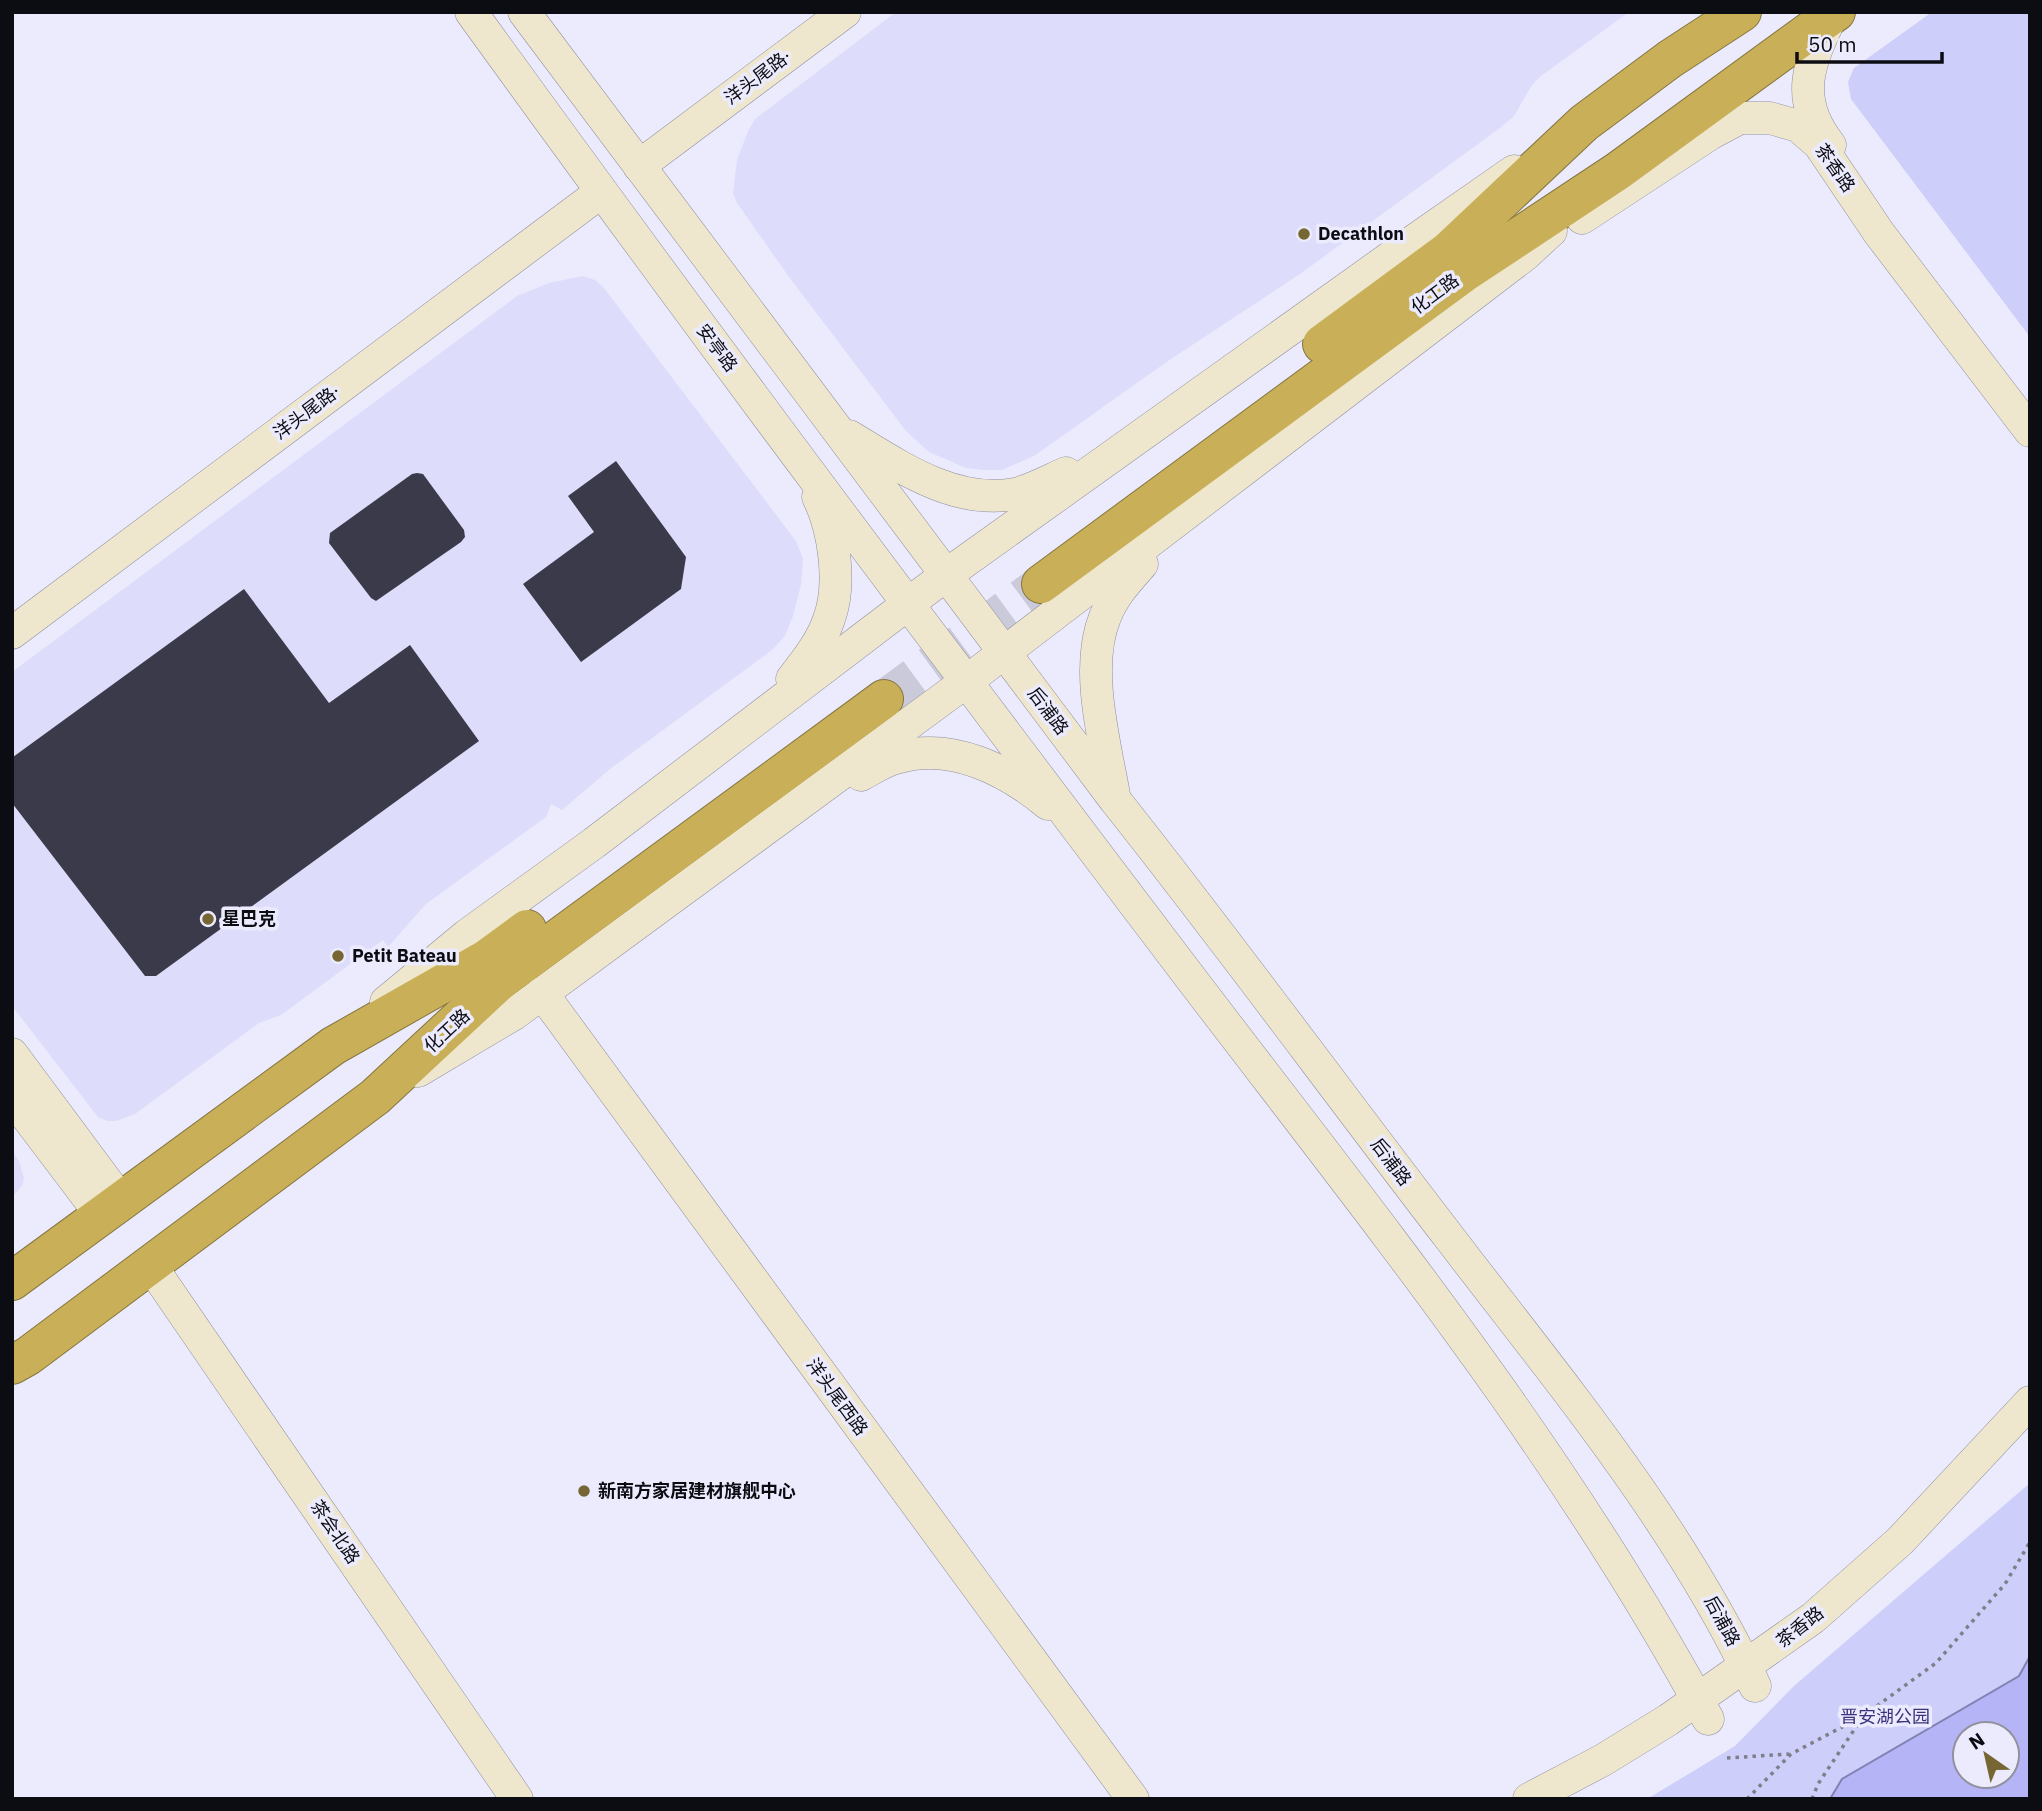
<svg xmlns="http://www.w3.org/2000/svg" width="2042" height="1811" font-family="'IBM Plex Sans','Noto Sans SC',sans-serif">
	<rect width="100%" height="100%" fill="#ebebfd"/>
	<g fill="#ddddfb">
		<path d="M896,12h733l-88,64 -9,9 -18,31 -14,12 -200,146 -132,87 -134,95 -32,14h-18l-18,-2 -37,-16 -23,-21 -117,-154 -52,-74 -4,-10 4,-33 11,-29 7,-12z"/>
		<path d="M583,276l12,4 9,8 192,253 7,18 -2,26 -8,31 -8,20 -13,14 -162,119 -48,41 -11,-6 -5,13 -120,87 -38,43 -5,-7 -102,75 -22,8 -124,91 -19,7h-9l-9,-4 -86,-111v-334l505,-376 32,-13z"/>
		<path d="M12,1151l7,10 5,17 -2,8 -10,11z"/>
	</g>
	<g fill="#cdcef9" fill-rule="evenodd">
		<path d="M1932,12h98v325l-179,-238 -3,-17 6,-14z"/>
		<path d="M2030,1483v316h-383l88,-53 59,-60zM1965,1734h42v42h-42z"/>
	</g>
	<path fill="#b4b4f6" stroke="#8282b2" stroke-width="2" fill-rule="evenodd" d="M2030,1656v143h-200l12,-20 177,-103zM1965,1734h42v42h-42z"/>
	<g fill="#3a3a4b">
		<path d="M616,461l70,96 -5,32 -100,73 -58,-78 71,-52 -26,-36z"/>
		<path d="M417,473l6,1 41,56 1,7 -4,5 -85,59 -5,-3 -42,-55 1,-10 82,-59z"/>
		<path d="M244,589l85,114 81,-58 69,96 -323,235h-11l-133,-173 1,-46z"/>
	</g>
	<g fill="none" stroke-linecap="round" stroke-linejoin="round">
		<path stroke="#cacada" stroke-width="38" stroke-dasharray="38 19" stroke-linecap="butt" d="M884,699l157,-115"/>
		<g stroke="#8e8ea2" stroke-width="33">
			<g id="secondary">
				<path d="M471,12c232,321 470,637 709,952 186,245 382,484 528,755"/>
				<path d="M524,12l591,788c114,143 222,292 334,437 110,144 229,285 306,449"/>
				<path d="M1830,145c-37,-46 -21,-83 2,-130"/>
				<path d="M639,166l206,-154"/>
				<path d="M1582,218l128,-84 30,-16h30l28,8 21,18 60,89 151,198"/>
				<path d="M849,436c50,30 105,69 166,58 17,-4 35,-14 51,-21"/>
				<path d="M12,633l589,-441"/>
				<path d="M792,679c14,-18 30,-38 37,-60 13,-35 5,-90 -11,-122"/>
				<path d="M861,775c11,-6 23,-14 35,-17 55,-17 111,12 152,46"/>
				<path d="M1114,795c-9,-52 -30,-127 -9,-178 8,-21 22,-36 37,-53"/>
				<path d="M542,993l591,806"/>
				<path d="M386,1002l81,-67 127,-92 352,-268 456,-326 112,-78"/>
				<path d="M12,1054l110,148"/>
				<path d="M418,1071l96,-57 453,-333 558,-426 26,-24"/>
				<path d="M12,1097l90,119"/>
				<path d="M151,1266l366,533"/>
				<path d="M1529,1799l74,-39 65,-40 145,-102 87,-77 130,-139"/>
			</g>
		</g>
		<g stroke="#867640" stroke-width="40">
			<g id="highway">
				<path d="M1322,344l126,-93 136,-128 86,-64 72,-47"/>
				<path d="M1041,584l423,-311 154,-102 218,-159"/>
				<path d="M12,1281l321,-235 153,-87 41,-30"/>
				<path d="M12,1365l16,-9 347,-259 126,-117 383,-281"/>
			</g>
		</g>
		<g stroke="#7f7f8b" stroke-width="3.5" stroke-dasharray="3.5 5" stroke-linecap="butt">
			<path d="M1727,1758l62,-4"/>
			<path d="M1747,1799l44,-45 72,-38 73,-53 69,-79 25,-42"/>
			<path d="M1812,1799l6,-15 44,-66"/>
		</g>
		<use href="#secondary" stroke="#eee7cd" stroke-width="32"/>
		<use href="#highway" stroke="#c8af58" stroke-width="38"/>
	</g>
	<g fill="#756634" stroke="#ebebfd" stroke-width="2.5">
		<circle cx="1304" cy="234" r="7"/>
		<circle cx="208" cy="919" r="7"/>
		<circle cx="338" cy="956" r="7"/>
		<circle cx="584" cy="1491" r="7"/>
	</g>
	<g text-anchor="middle" stroke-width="7" stroke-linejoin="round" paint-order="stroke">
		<g font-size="18" fill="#0c0c13" stroke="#ebebfd">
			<text transform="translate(758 77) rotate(-37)" y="6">洋头尾路·</text>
			<text transform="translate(1835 168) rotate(55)" y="6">茶香路</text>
			<text transform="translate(1435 294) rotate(-36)" y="6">化工路</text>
			<text transform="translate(717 348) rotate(53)" y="6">安亭路</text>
			<text transform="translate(307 412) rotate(-37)" y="6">洋头尾路·</text>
			<text transform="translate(1048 711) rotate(53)" y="6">后浦路</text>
			<text transform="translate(447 1031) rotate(-43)" y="6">化工路</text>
			<text transform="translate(1391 1162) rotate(53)" y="6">后浦路</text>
			<text transform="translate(837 1397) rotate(54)" y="6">洋头尾西路</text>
			<text transform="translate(335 1532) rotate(56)" y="6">茶会北路</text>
			<text transform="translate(1722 1621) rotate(62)" y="6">后浦路</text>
			<text transform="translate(1800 1627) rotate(-38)" y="6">茶香路</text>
		</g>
		<g font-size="18" font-weight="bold" fill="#0c0c13" stroke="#ebebfd" text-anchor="start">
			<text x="1318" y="240">Decathlon</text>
			<text x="222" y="925">星巴克</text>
			<text x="352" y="962">Petit Bateau</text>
			<text x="598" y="1497">新南方家居建材旗舰中心</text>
		</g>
		<g font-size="18" fill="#3b327d" stroke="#ebebfd">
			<text x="1885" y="1723">晋安湖公园</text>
		</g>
	</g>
	<rect width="2042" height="1811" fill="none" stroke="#0c0c13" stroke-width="28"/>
	<g transform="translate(1986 1755) rotate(326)"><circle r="33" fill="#ebebfd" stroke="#92929f" stroke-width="2"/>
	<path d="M0-5L12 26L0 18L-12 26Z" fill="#756634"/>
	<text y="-10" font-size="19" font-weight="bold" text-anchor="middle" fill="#0c0c13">N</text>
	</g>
	<path d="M1797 52v10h145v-10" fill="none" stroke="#0c0c13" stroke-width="3.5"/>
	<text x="1808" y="52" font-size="21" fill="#0c0c13" stroke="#ebebfd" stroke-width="5" paint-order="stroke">50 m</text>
</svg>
